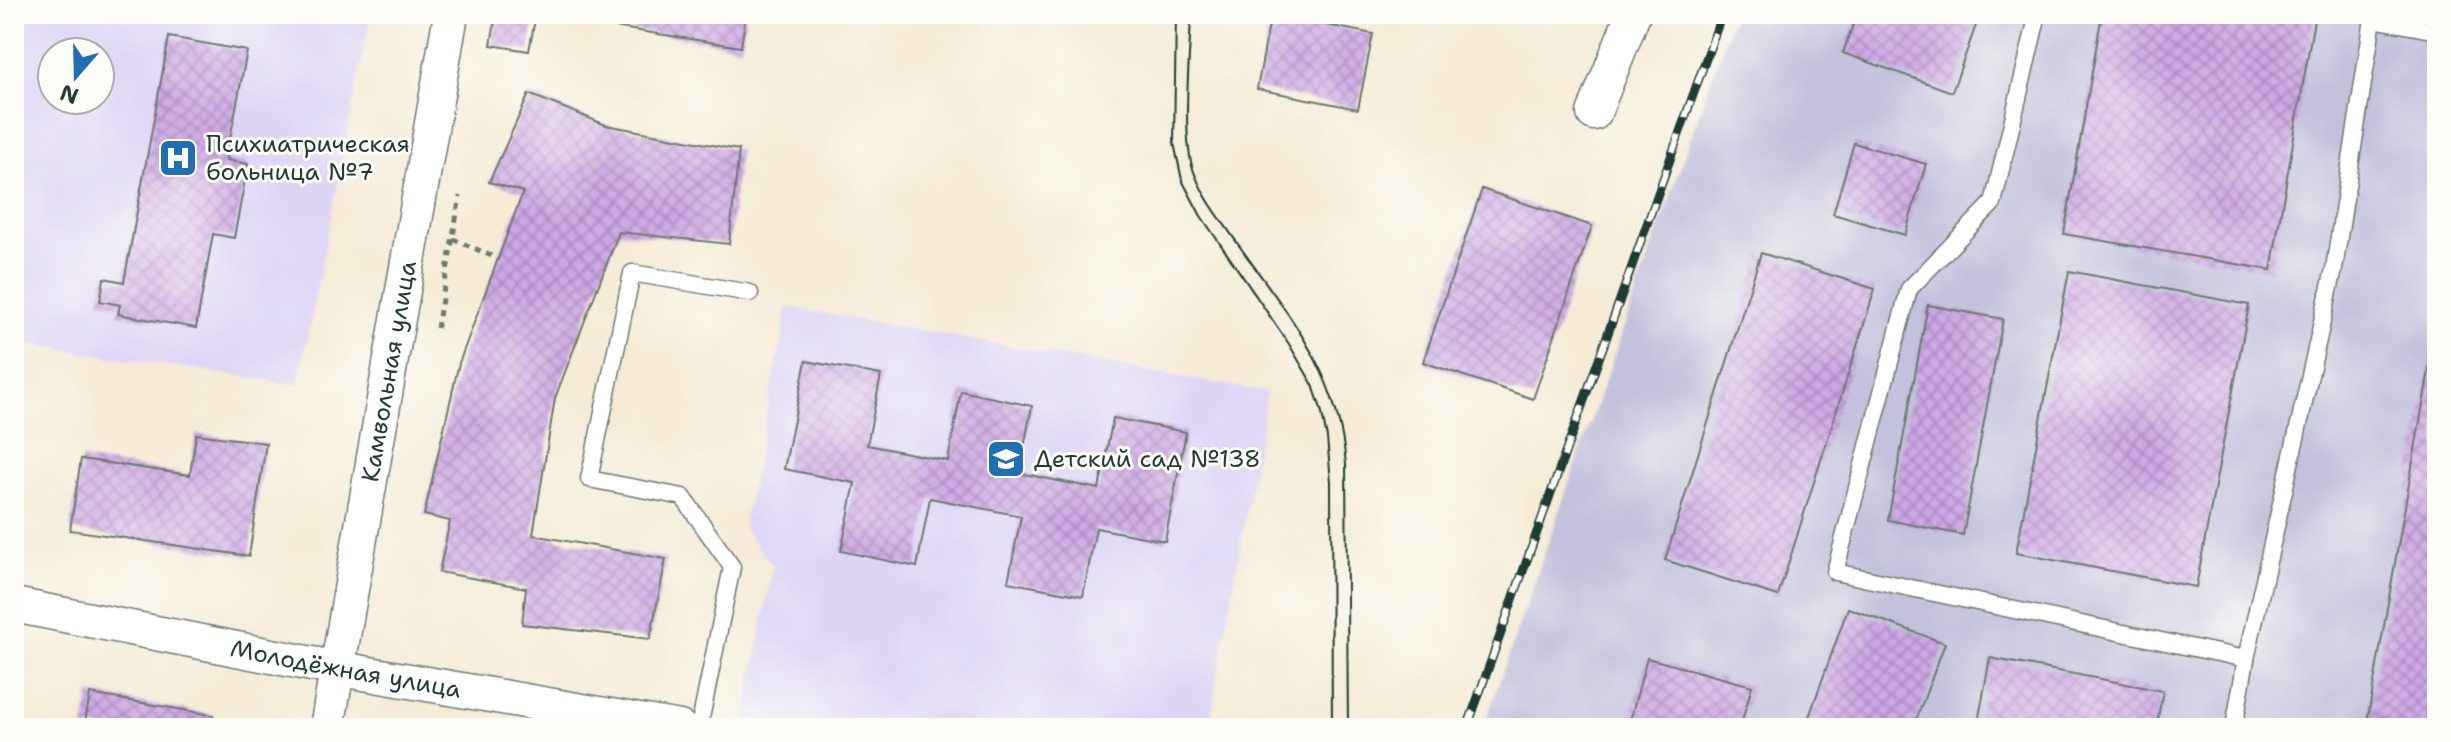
<svg xmlns="http://www.w3.org/2000/svg" width="2451" height="742" font-family="'Shantell Sans',sans-serif">
	<defs>
		<pattern id="building-cross-hatch" width="8" height="8" patternUnits="userSpaceOnUse" patternTransform="scale(2)"><rect width="8" height="8" fill="#cea8e6"/><path d="M0 0l8 8M0 8l8-8" fill="none" stroke="#a78abb"/></pattern>
	</defs>
	<rect width="100%" height="100%" fill="#fdfcf7"/>
	<filter id="ink" filterUnits="userSpaceOnUse"><feTurbulence type="fractalNoise" baseFrequency=".0125" numOctaves="2"/><feDisplacementMap in="SourceGraphic" scale="16" xChannelSelector="R" yChannelSelector="G"/><feConvolveMatrix kernelMatrix="1 2 1 2 8 2 1 2 1" color-interpolation-filters="sRGB"/></filter>
	<filter id="wash" filterUnits="userSpaceOnUse"><feTurbulence type="fractalNoise" baseFrequency=".006" numOctaves="4" result="noise"/><feDisplacementMap in="SourceGraphic" scale="32" xChannelSelector="R" yChannelSelector="G"/><feGaussianBlur stdDeviation="1.8" result="paint"/><feColorMatrix in="noise" values="0 0 0 0 0 0 0 0 0 0 0 0 0 0 0 0 0 1.4 0 .05"/><feComposite in="paint" operator="in"/></filter>
	<g filter="url(#wash)">
		<rect width="100%" height="100%" fill="#f5ebd6"/>
		<g fill="#ded5f5" fill-rule="evenodd">
			<path d="M14,14h357l-73,371 -284,-43zM52,52h48v48h-48z"/>
			<path d="M788,307l479,85 -58,336h-466l30,-162 -30,-39z"/>
		</g>
		<path fill="#c3c1db" d="M1734,14h703v714h-954z"/>
		<g id="blocks">
			<g fill="url(#building-cross-hatch)">
				<path d="M496,14h40l-7,37 -38,-6z"/>
				<path d="M563,14h183l-5,33 -178,-28z"/>
				<path d="M1271,14l102,20 -15,75 -101,-20z"/>
				<path d="M1857,14h123l-28,78 -109,-39z"/>
				<path d="M2102,14h213l-44,256 -207,-36z"/>
				<path d="M169,37l78,14 -21,109 22,4 -14,74 -21,-4 -17,94 -78,-14 2,-9 -20,-4 4,-23 20,4z"/>
				<path d="M529,94l77,31 133,25 -10,94 -110,-12 -64,166 -22,137 133,24 -16,80 -128,-15 4,-36 -87,-16 11,-51 -26,-6 35,-152 64,-171 -34,-10z"/>
				<path d="M1854,143l72,21 -21,71 -72,-21z"/>
				<path d="M1482,189l110,37 -59,173 -110,-37z"/>
				<path d="M1761,253l114,36 -97,307 -113,-36z"/>
				<path d="M2069,271l180,34 -53,282 -180,-34z"/>
				<path d="M1928,305l75,14 -40,216 -75,-15z"/>
				<path d="M2435,336l2,392h-71z"/>
				<path d="M806,361l75,14 -14,70 81,16 13,-70 71,15 -13,67 80,16 14,-71 73,14 -21,109 -69,-13 -13,68 -75,-14 13,-66 -91,-18 -13,69 -76,-16 14,-68 -71,-14z"/>
				<path d="M196,434l70,9 -17,113 -179,-26 11,-71 109,16z"/>
				<path d="M1848,608l97,35 -32,85h-108z"/>
				<path d="M1647,658l105,28 -12,42h-112z"/>
				<path d="M1990,658l173,33 -7,37h-179z"/>
				<path d="M90,694l123,21 -2,13h-127z"/>
			</g>
		</g>
	</g>
	<g filter="url(#ink)">
		<use href="#blocks" fill-opacity="0" stroke="#6a7a6d" stroke-width="2"/>
		<g fill="none" stroke-linecap="round" stroke-linejoin="round">
			<g stroke="#6a7a6d" stroke-width="19">
				<g id="lane">
					<path d="M2038,14l-45,189 -84,86 -74,283 411,87"/>
					<path d="M699,728l33,-161 -49,-70 -94,-18 43,-206 118,20"/>
					<path d="M2234,728l12,-69 88,-390 39,-250 64,12"/>
				</g>
			</g>
			<g stroke="#6a7a6d" stroke-width="37">
				<g id="street">
					<path d="M1594,113l39,-99"/>
					<path id="s1" d="M14,605l298,59 368,64"/>
					<path id="s2" d="M327,728l124,-714"/>
				</g>
			</g>
			<g stroke="#6a7a6d" stroke-width="5" stroke-dasharray="6 6" stroke-linecap="butt">
				<path d="M453,239l46,20"/>
				<path d="M437,328l23,-132"/>
			</g>
			<use href="#lane" stroke="#fff" stroke-width="16"/>
			<use href="#street" stroke="#fff" stroke-width="34"/>
			<g stroke="#1f3d34" stroke-width="2">
				<path d="M1176,14l-2,129 8,37 19,36 88,128 24,41 8,24 6,29 4,44 1,246"/>
				<path d="M1191,14c-1,41 -9,114 1,152 9,29 29,53 46,78 52,74 99,125 108,220l2,264"/>
			</g>
			<g stroke="#1f3d34" stroke-width="9">
				<path id="rail" d="M1467,728l255,-714"/>
			</g>
			<use href="#rail" stroke="#fdfcf7" stroke-width="6" stroke-dasharray="18" stroke-linecap="butt"/>
		</g>
	</g>
	<defs>
		<g id="hospital-square" transform="scale(2)"><rect x="-9" y="-9" width="18" height="18" rx="4" fill="#1f6fb2" stroke="#fdfcf7"/><path d="M-5-5h3v3.5h4V-5h3V5h-3V1.5h-4V5h-3Z" fill="#fff"/></g>
		<g id="school-square" transform="scale(2)"><rect x="-9" y="-9" width="18" height="18" rx="4" fill="#1f6fb2" stroke="#fdfcf7"/><path d="M0-5L7-2L0 1L-7-2ZM-4 1L0 2.5L4 1V4Q0 6-4 4Z" fill="#fff"/></g>
	</defs>
	<g fill-rule="evenodd">
		<use href="#hospital-square" x="178" y="158"/>
		<use href="#school-square" x="1006" y="459"/>
	</g>
	<g text-anchor="middle" stroke-width="6" stroke-linejoin="round" paint-order="stroke">
		<g font-size="24" fill="#1f3d34" stroke="#fdfcf7" text-anchor="start">
			<text x="206" y="152">Психиатрическая<tspan x="206" dy="28">больница №7</tspan></text>
			<text x="1034" y="467">Детский сад №138</text>
		</g>
		<g font-size="24" fill="#1f3d34" stroke="#fdfcf7">
			<text dy="8" stroke="none"><textPath href="#s2" startOffset="362">Камвольная улица</textPath></text>
			<text dy="8" stroke="none"><textPath href="#s1" startOffset="338">Молодёжная улица</textPath></text>
		</g>
	</g>
	<rect width="2451" height="742" fill="none" stroke="#fdfcf7" stroke-width="48"/>
	<g transform="translate(76 76) rotate(200)"><circle r="38" fill="#fdfcf7" stroke="#a4b0a9" stroke-width="2"/>
	<path d="M0-6L14 30L0 20L-14 30Z" fill="#1f6fb2"/>
	<text y="-12" font-size="22" font-weight="bold" text-anchor="middle" fill="#1f3d34">N</text>
	</g>
</svg>
